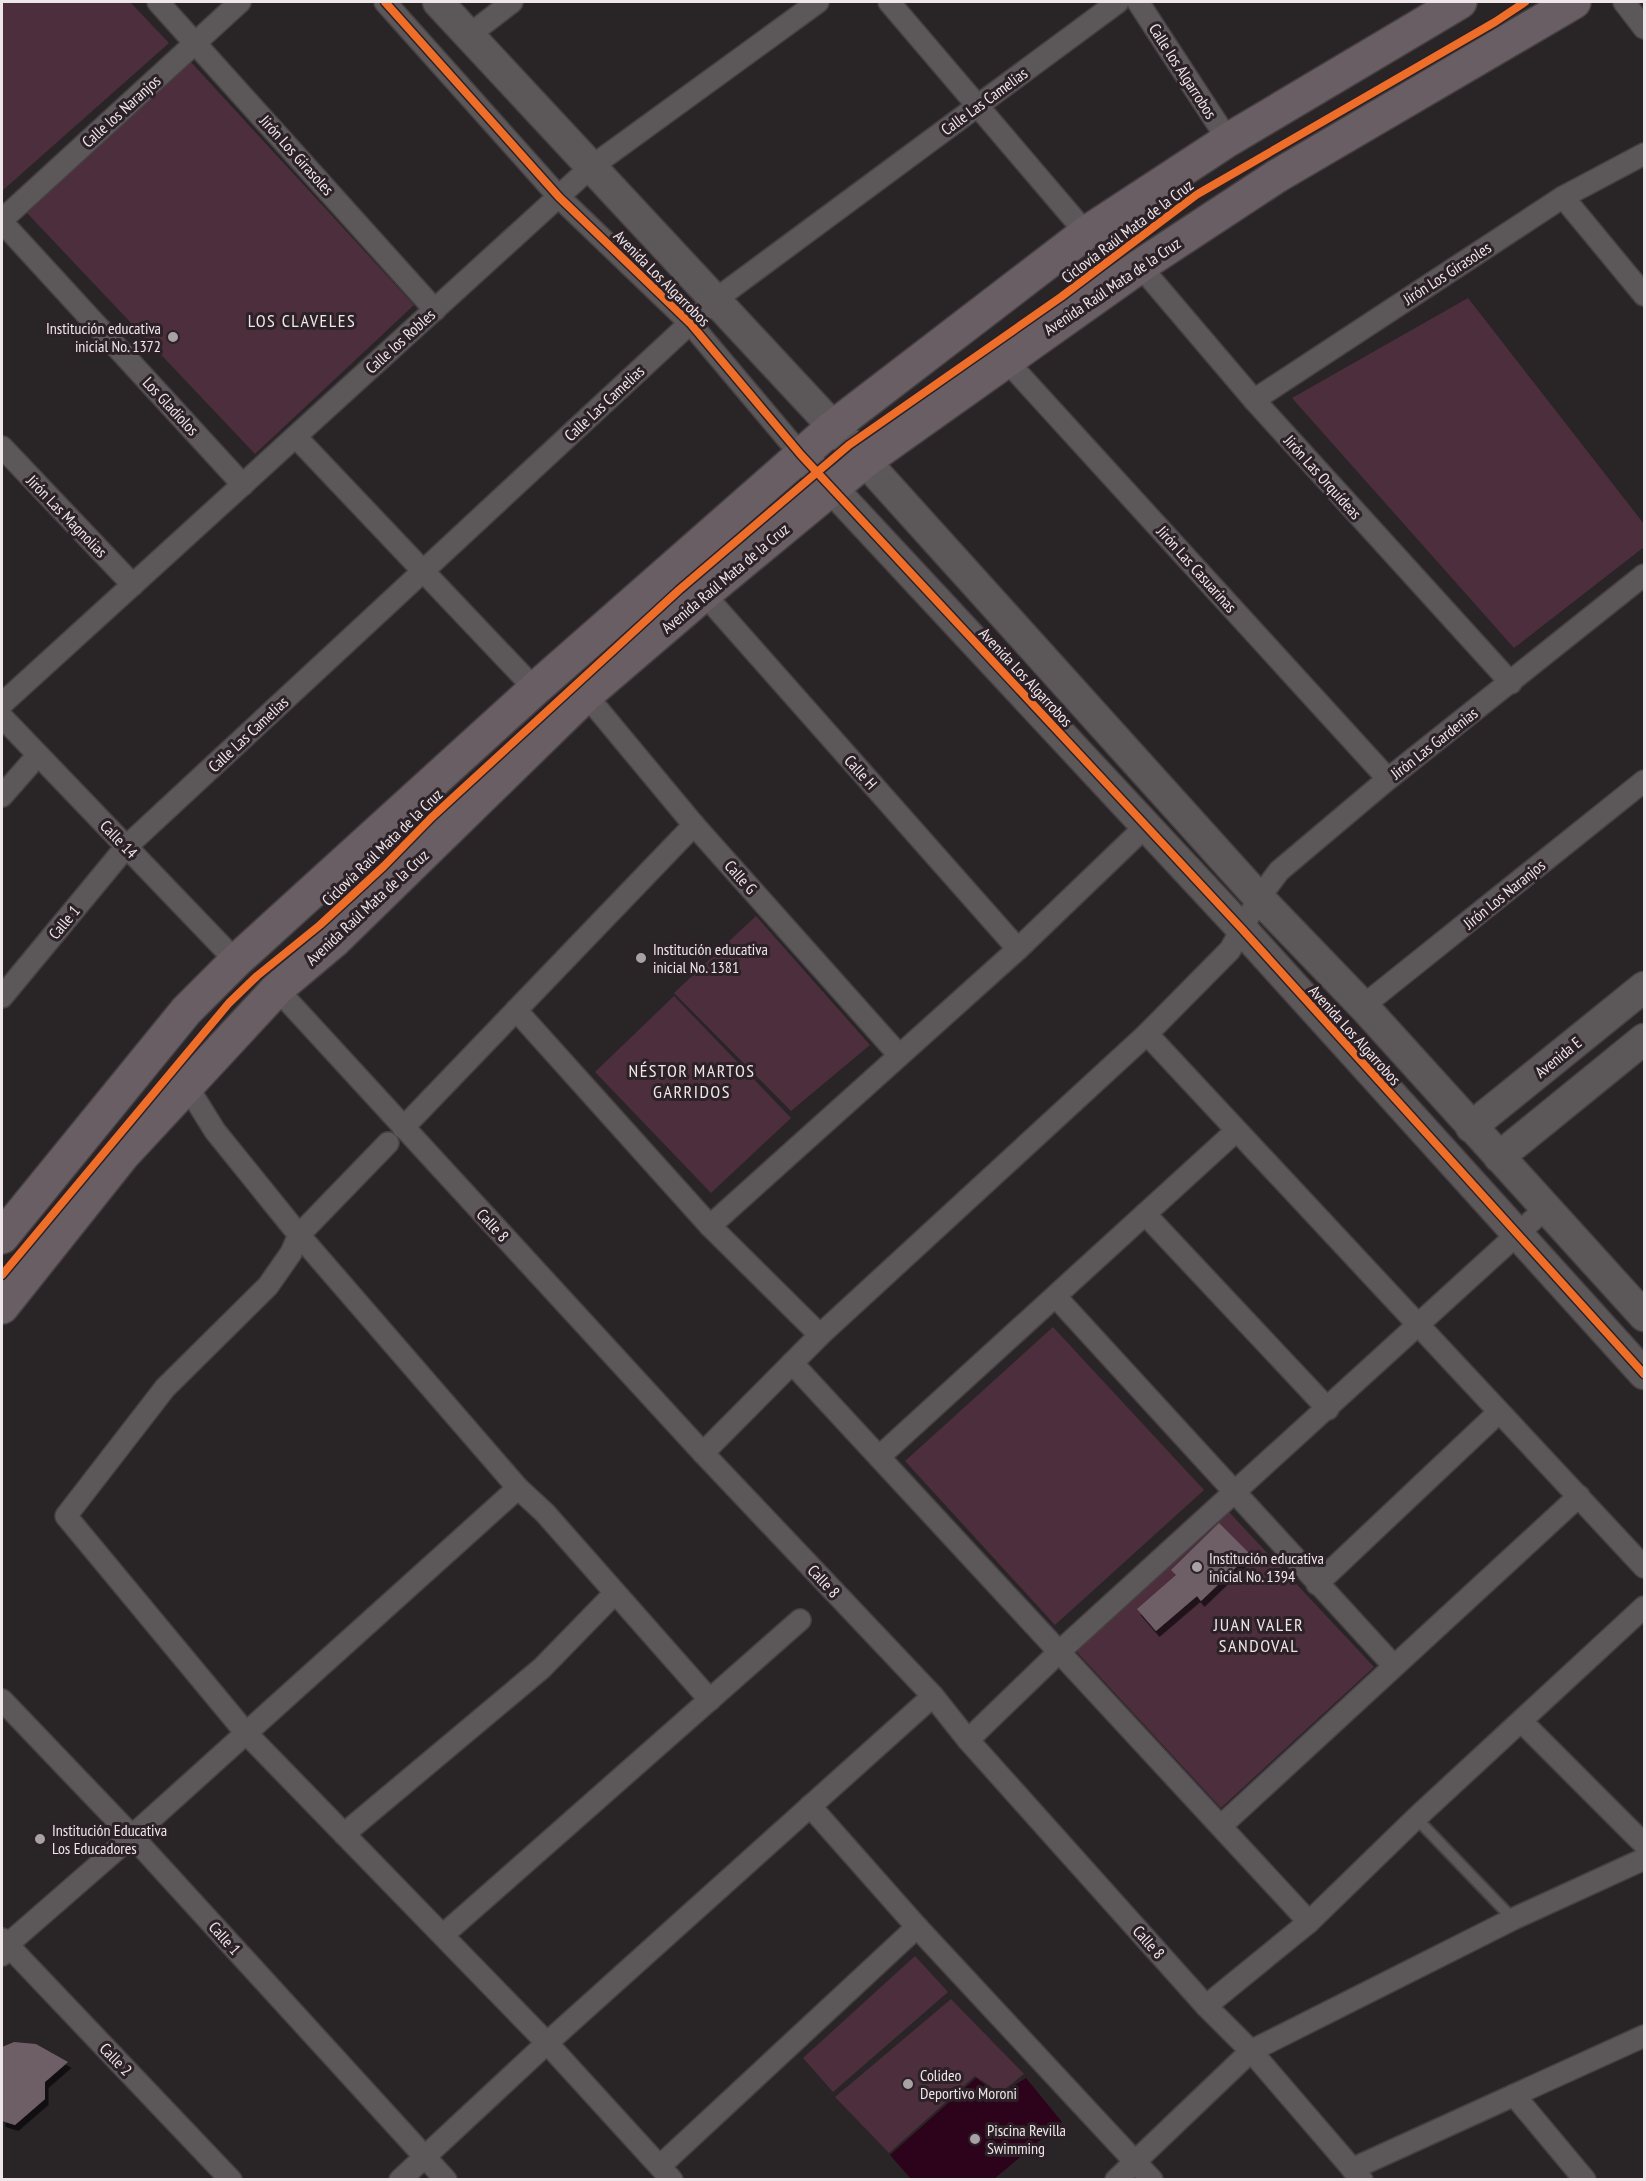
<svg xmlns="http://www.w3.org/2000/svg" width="1646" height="2181" font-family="'PT Sans Narrow',sans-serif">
	<defs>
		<filter id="shadow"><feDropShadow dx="3.5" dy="6" stdDeviation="0" flood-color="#0009"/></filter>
	</defs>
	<rect width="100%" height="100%" fill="#292426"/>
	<g fill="#4d2e3d">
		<path d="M2,2h128l39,41 -167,148z"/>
		<path d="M190,61l224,244 -159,149 -228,-241z"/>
		<path d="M1468,298l176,226v23l-130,101 -222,-250z"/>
		<path d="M756,916l114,129 -79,66 -117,-118z"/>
		<path d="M674,996l117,122 -80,75 -116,-121z"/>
		<path d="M1053,1327l151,163 -149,135 -150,-164z"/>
		<path d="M1229,1512l145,155 -153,141 -146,-158z"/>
		<path d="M915,1956l33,36 -115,100 -30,-34z"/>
		<path d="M951,1999l73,75 -24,19 -25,-17 -86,77 -54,-56z"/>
	</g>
	<path fill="#2d031b" d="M976,2078l23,17 27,-17 36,44 -68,57h-83l-21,-24z"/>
	<g fill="#6e5f66" filter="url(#shadow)">
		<path d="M1219,1523l31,31 -49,47 -4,-5 -41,35 -19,-22 39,-34 -5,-5z"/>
		<path d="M14,2042l22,2 32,18 -23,20v17l-30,26 -13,-4v-74z"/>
	</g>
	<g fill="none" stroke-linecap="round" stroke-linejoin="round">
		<g stroke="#464043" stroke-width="14">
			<path id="lane" d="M1416,1818l97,101"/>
		</g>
		<g stroke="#464043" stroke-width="24">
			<g id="street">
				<path d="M158,2l277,308"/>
				<path d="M385,2l174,195 131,126 111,132"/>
				<path d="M889,2l197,231"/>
				<path d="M1138,2l90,138"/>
				<path d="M1624,2l20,26"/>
				<path d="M469,35l43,-33"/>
				<path d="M1563,197l81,98"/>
				<path d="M2,220l238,-218"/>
				<path d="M2,222l241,263"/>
				<path d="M1140,266l114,134 257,283"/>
				<path d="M1005,359l383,420"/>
				<path d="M1254,400l309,-203 81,-43"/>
				<path d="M296,437l239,252"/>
				<path d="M2,447l131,138"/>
				<path d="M704,594l314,355"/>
				<path d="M586,695l108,130 205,230"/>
				<path d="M2,704l589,-537 227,-165"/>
				<path d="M2,717l234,244"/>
				<path d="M2,796l36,-41"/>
				<path d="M277,989l426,464 230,243 35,44 238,266 45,45 111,129"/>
				<path d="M2,997l124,-150 589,-547 403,-298"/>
				<path d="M1363,1006l281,-225"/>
				<path d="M516,1010l194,216 110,109"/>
				<path d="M1147,1034l497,533"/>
				<path d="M187,1086l28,45 84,104 219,253 27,25 165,187"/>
				<path d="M403,1128l291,-303"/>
				<path d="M388,1143l-89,92 -8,18 -23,33 -103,102 -99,128 180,217 301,310 125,137"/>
				<path d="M1145,1214l183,195"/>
				<path d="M710,1226l308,-277 128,-123"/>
				<path d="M1056,1297l338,369"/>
				<path d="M792,1363l517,559"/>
				<path d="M703,1453l117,-118 327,-301 83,-84 29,-52 20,-27 109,-92 256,-204"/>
				<path d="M879,1457l357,-326"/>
				<path d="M1317,1584l182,-172"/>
				<path d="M2,1700l130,136 314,344"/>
				<path d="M1522,1722l122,122"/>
				<path d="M968,1740l91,-88 487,-444"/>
				<path d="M810,1806l107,121 235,253"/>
				<path d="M1221,1826l358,-330"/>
				<path d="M344,1834l198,-166 73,-75"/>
				<path d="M443,1935l357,-315"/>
				<path d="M2,1939l229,241"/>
				<path d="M2,1955l5,-10 125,-109 386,-348"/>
				<path d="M1206,2006l103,-84 107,-104 228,-211"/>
				<path d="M1514,2095l71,85"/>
				<path d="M660,2166l257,-239"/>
				<path d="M1352,2169l292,-133"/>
				<path d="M400,2180l147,-137 386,-347"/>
				<path d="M1116,2180l135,-129 262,-132 131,-60"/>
			</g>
		</g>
		<g stroke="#464043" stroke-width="33">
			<g id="secondary">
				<path d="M438,2l427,459 394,437 104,108 281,310"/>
				<path d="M801,455l440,473 403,446"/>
				<path d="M1471,1127l173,-140"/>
				<path d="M1499,1157l145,-118"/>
			</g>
		</g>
		<g stroke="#464043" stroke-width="36">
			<g id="primary">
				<path d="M2,1237l184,-226 50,-50 299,-272 298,-262 253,-194 142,-93 232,-138"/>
				<path d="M2,1307l121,-152 154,-166 57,-48 252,-246 118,-101 161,-133 275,-195 137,-90 297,-174"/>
			</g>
		</g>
		<use href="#lane" stroke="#5c585a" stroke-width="10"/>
		<use href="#street" stroke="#5c585a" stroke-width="21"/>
		<use href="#secondary" stroke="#5c585a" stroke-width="30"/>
		<use href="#primary" stroke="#695e63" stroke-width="33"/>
		<g stroke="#2c2126" stroke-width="11">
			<g id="cycleway">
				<path d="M385,2l174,195 131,126 111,132 440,473 403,446"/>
				<path d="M2,1275l227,-272 28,-27 63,-51 64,-59 48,-49 247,-227 170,-145 212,-148 135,-102 299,-173 30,-20"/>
			</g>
		</g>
		<use href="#cycleway" stroke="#ee6e29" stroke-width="8"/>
	</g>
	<g fill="#a9a2a5" stroke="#2c2126" stroke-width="2">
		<circle cx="173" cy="337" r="6"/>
		<circle cx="641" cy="958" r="6"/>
		<circle cx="1197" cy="1567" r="6"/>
		<circle cx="40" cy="1839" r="6"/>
		<circle cx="908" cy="2084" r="6"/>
		<circle cx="975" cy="2139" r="6"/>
	</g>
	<g text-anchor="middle" stroke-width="6" stroke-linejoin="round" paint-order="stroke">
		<g font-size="16" fill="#eee6e9" stroke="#2c2126">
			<text transform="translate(1183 71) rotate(57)" y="6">Calle los Algarrobos</text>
			<text transform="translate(984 101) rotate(-36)" y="6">Calle Las Camelias</text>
			<text transform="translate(121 111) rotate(-42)" y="6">Calle los Naranjos</text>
			<text transform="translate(297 155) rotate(48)" y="6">Jirón Los Girasoles</text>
			<text transform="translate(1127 231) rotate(-37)" y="6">Ciclovía Raúl Mata de la Cruz</text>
			<text transform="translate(1447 273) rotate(-33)" y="6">Jirón Los Girasoles</text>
			<text transform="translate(662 278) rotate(45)" y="6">Avenida Los Algarrobos</text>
			<text transform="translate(1112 286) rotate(-34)" y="6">Avenida Raúl Mata de la Cruz</text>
			<text transform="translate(400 341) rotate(-42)" y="6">Calle los Robles</text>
			<text transform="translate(604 403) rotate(-43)" y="6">Calle Las Camelias</text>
			<text transform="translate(171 406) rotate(47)" y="6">Los Gladiolos</text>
			<text transform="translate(1323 477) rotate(48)" y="6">Jirón Las Orquídeas</text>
			<text transform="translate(67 516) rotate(46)" y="6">Jirón Las Magnolias</text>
			<text transform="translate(1197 569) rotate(48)" y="6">Jirón Las Casuarinas</text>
			<text transform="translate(725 578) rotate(-40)" y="6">Avenida Raúl Mata de la Cruz</text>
			<text transform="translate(1026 677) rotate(47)" y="6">Avenida Los Algarrobos</text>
			<text transform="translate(248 734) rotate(-43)" y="6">Calle Las Camelias</text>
			<text transform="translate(1434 743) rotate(-38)" y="6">Jirón Las Gardenias</text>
			<text transform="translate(861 772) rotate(48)" y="6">Calle H</text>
			<text transform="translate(119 839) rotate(46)" y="6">Calle 14</text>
			<text transform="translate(382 847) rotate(-44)" y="6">Ciclovía Raúl Mata de la Cruz</text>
			<text transform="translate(741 877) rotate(48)" y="6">Calle G</text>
			<text transform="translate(1504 894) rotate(-39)" y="6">Jirón Los Naranjos</text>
			<text transform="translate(367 907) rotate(-43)" y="6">Avenida Raúl Mata de la Cruz</text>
			<text transform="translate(64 922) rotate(-50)" y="6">Calle 1</text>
			<text transform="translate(1355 1035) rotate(48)" y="6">Avenida Los Algarrobos</text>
			<text transform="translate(1558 1057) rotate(-39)" y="6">Avenida E</text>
			<text transform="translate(493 1225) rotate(47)" y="6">Calle 8</text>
			<text transform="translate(824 1581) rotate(47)" y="6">Calle 8</text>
			<text transform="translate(225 1938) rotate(48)" y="6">Calle 1</text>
			<text transform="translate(1149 1942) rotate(48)" y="6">Calle 8</text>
			<text transform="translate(116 2059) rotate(46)" y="6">Calle 2</text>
		</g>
		<g font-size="16" fill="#eee6e9" stroke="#2c2126" text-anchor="start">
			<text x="161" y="334" text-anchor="end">Institución educativa<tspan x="161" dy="18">inicial No. 1372</tspan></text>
			<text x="653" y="955">Institución educativa<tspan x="653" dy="18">inicial No. 1381</tspan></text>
			<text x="1209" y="1564">Institución educativa<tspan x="1209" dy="18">inicial No. 1394</tspan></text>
			<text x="52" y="1836">Institución Educativa<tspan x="52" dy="18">Los Educadores</tspan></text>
			<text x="920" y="2081">Colideo<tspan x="920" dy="18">Deportivo Moroni</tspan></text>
			<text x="987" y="2136">Piscina Revilla<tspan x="987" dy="18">Swimming</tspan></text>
		</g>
		<g font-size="18" letter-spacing="1.5" fill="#eee6e9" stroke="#2c2126">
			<text x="302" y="327">LOS CLAVELES</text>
			<text x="692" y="1077">NÉSTOR MARTOS<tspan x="692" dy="21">GARRIDOS</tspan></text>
			<text x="1259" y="1631">JUAN VALER<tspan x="1259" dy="21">SANDOVAL</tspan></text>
		</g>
	</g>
	<rect width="1646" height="2181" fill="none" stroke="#eee6e9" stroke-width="6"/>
</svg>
